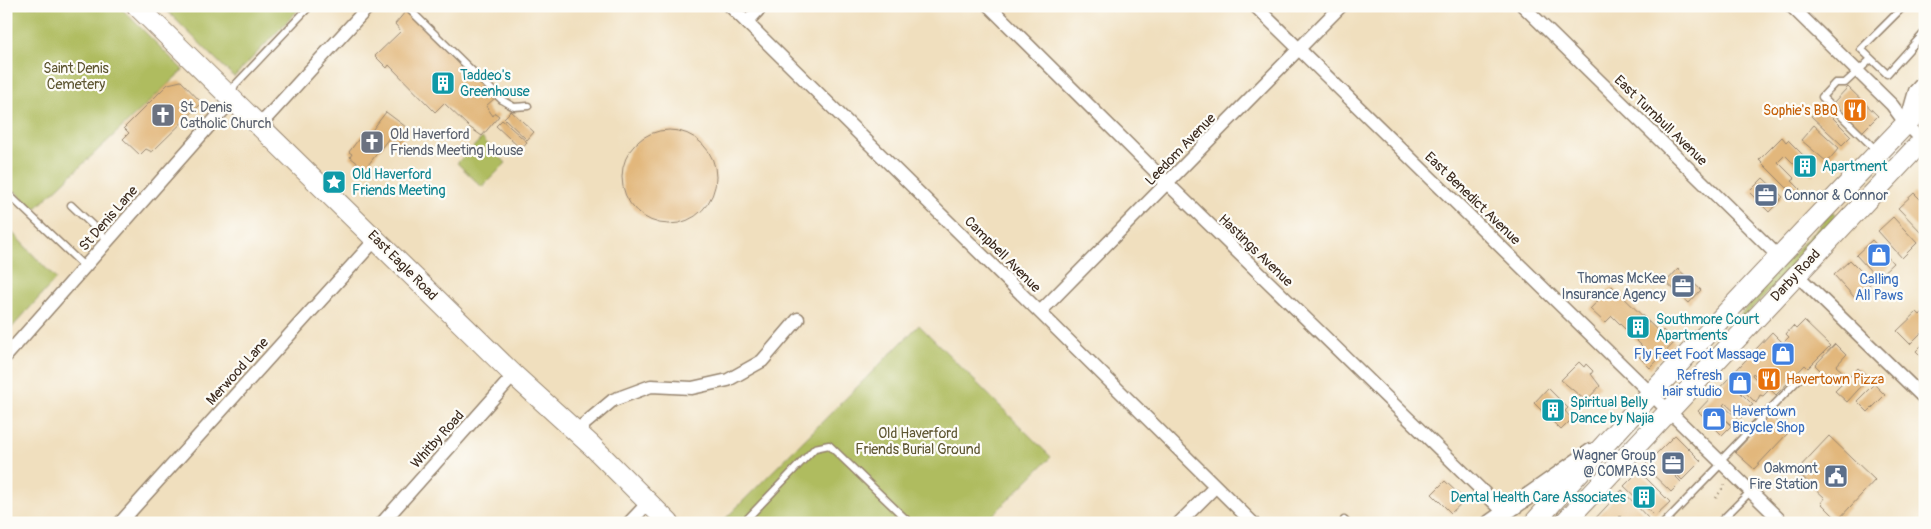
<svg xmlns="http://www.w3.org/2000/svg" width="1931" height="529" font-family="Pangolin,sans-serif">
	<rect width="100%" height="100%" fill="#fdfcf7"/>
	<filter id="ink" filterUnits="userSpaceOnUse"><feTurbulence type="fractalNoise" baseFrequency=".02" numOctaves="2"/><feDisplacementMap in="SourceGraphic" scale="10" xChannelSelector="R" yChannelSelector="G"/><feConvolveMatrix kernelMatrix="1 2 1 2 8 2 1 2 1" color-interpolation-filters="sRGB"/></filter>
	<filter id="wash" filterUnits="userSpaceOnUse"><feTurbulence type="fractalNoise" baseFrequency=".0096" numOctaves="4" result="noise"/><feDisplacementMap in="SourceGraphic" scale="20" xChannelSelector="R" yChannelSelector="G"/><feGaussianBlur stdDeviation="1.12" result="paint"/><feColorMatrix in="noise" values="0 0 0 0 0 0 0 0 0 0 0 0 0 0 0 0 0 1.4 0 .05"/><feComposite in="paint" operator="in"/></filter>
	<g filter="url(#wash)">
		<rect width="100%" height="100%" fill="#f0dfbe"/>
		<g fill="#afbc5e" stroke="#75733e">
			<path d="M6,6h113l64,64 -149,140 -19,-19 -9,9z"/>
			<path d="M162,6h140l-68,71z"/>
			<path d="M482,138l24,25 -24,24 -25,-24z"/>
			<path d="M1833,211l3,3 -18,27 -76,78 -3,-2 17,-23z"/>
			<path d="M6,226l50,53 -50,55z"/>
			<path d="M919,325l132,132 -66,66h-264z"/>
		</g>
		<g id="blocks">
			<g fill="#e2b77c">
				<path d="M406,11l89,87 -9,8 7,10 2,-3 4,3 -17,20 -13,-9 -25,-24 -9,9 -46,-47 -2,3 -12,-12 26,-25 -6,-7z"/>
				<path d="M181,81l21,22 -50,49 -6,-3 -6,6 -17,-16 6,-6 -5,-5 44,-44z"/>
				<path d="M1848,87l30,29 -16,16 -29,-29z"/>
				<path d="M1821,106l30,30 -9,9 -31,-29z"/>
				<path d="M511,111l23,21 -7,8 -23,-22z"/>
				<path d="M386,112l24,18 -12,15 -9,-7 -24,31 -15,-12 2,-3 -3,-2 15,-20 3,3 3,-2z"/>
				<path d="M502,120l25,22 -6,7 -25,-23z"/>
				<path d="M1814,125l25,23 -12,14 -26,-22z"/>
				<circle cx="669" cy="177" r="47"/>
				<path d="M1782,137l4,5 2,-2 30,30 -6,5 -7,-6 -3,3 -17,-17 -7,7 17,17 -3,2 8,8 -6,6 -35,-35z"/>
				<path d="M1763,178l20,19 -14,15 -20,-20z"/>
				<path d="M1914,193l11,11v32l-27,-28z"/>
				<path d="M1893,217l24,26 -15,15 -24,-27z"/>
				<path d="M1872,240l21,23 -16,15 -21,-23z"/>
				<path d="M1850,260l22,22 -17,16 -21,-23z"/>
				<path d="M1678,269l23,21 -12,13 -23,-21z"/>
				<path d="M1612,286l48,47 3,-3 12,12 -25,26 -15,-15 7,-7 -30,-30 -7,7 -15,-14z"/>
				<path d="M1925,310v19l-15,15 -13,-13 20,-19 3,3z"/>
				<path d="M1804,321l26,25 -22,22 -3,-3 -29,30 -23,-22 -1,2 16,16 -5,5 -3,-1 -4,8 -16,-16 -2,3 15,15 -7,4 -5,9 -16,-15 -2,2 15,14 -8,5 -9,-8 10,10 -9,9 -24,-24 74,-79 11,11 6,-6 -3,-3 7,-8 3,3z"/>
				<path d="M1925,342v18l-9,-9z"/>
				<path d="M1835,344l11,11 -10,11 6,5 -10,11 -17,-17z"/>
				<path d="M1579,362l5,5 2,-3 7,7 -2,3 9,12 -14,15 -25,-21z"/>
				<path d="M1858,368l11,10 -22,24 -12,-11z"/>
				<path d="M1874,384l11,11 -17,17 -11,-11z"/>
				<path d="M1548,388l20,20 -3,3 7,8 -11,11 -27,-27z"/>
				<path d="M1770,415l18,18 -34,36 -19,-17z"/>
				<path d="M1675,435l26,26 -19,19 -9,-9 -1,2 9,9 -10,10 -27,-26z"/>
				<path d="M1829,436l46,44 -37,40 -17,-17 4,-5 -29,-27z"/>
				<path d="M1639,471l31,31 -15,14 -31,-30z"/>
				<path d="M1445,481l20,19 -14,13 -19,-19z"/>
				<path d="M1622,490l26,28 -5,5h-16l-7,-7 -3,3 5,4h-31z"/>
			</g>
		</g>
	</g>
	<g filter="url(#ink)">
		<use href="#blocks" fill-opacity="0" stroke="#96846e" stroke-width="1"/>
		<g fill="none" stroke-linecap="round" stroke-linejoin="round">
			<g stroke="#96846e" stroke-width="9">
				<g id="service">
					<path d="M406,6l96,94 12,7 14,-1"/>
					<path d="M1904,6l-43,43 26,25 38,-42"/>
					<path d="M1870,60l-25,23h-10l-13,14 55,54"/>
					<path d="M232,93l3,-8 75,-79"/>
					<path d="M6,192l79,75"/>
					<path d="M71,205l37,35"/>
					<path d="M6,206l7,-7"/>
					<path d="M1720,461l80,-83"/>
					<path d="M1344,520l3,3"/>
					<path d="M743,523l72,-75 14,-3 81,78"/>
					<path d="M1664,523l58,-60"/>
					<path d="M1719,523l32,-32"/>
				</g>
			</g>
			<g stroke="#96846e" stroke-width="15">
				<g id="minor">
					<path d="M730,6l523,517"/>
					<path d="M989,6l179,178 336,328"/>
					<path d="M1255,6l528,517"/>
					<path d="M1523,6l255,250"/>
					<path d="M1791,6l101,99 14,19 19,18"/>
					<path d="M747,22l15,-16"/>
					<path d="M1907,119l8,-28 10,-11"/>
					<path d="M259,126l110,-120"/>
					<path d="M1796,274l129,125"/>
					<path d="M1040,312l301,-306"/>
					<path d="M6,356l226,-256"/>
					<path d="M576,431l37,-31 38,-14 41,2 36,-8 34,-19 36,-42"/>
					<path d="M120,523l256,-284"/>
					<path d="M382,523l132,-148"/>
					<path d="M629,523l19,-20"/>
					<path d="M1179,523l36,-36"/>
				</g>
			</g>
			<g stroke="#96846e" stroke-width="19">
				<path id="tertiary" d="M1490,523l101,-71"/>
			</g>
			<g stroke="#96846e" stroke-width="22">
				<g id="primary">
					<path d="M137,6l377,369 78,71 77,77"/>
					<path d="M1534,523c127,-143 258,-281 391,-419"/>
					<path d="M1564,523l361,-385"/>
				</g>
			</g>
			<path stroke="#96846e" stroke-width="2.5" stroke-dasharray="1 4" stroke-linecap="butt" d="M1716,498l10,-15"/>
			<use href="#service" stroke="#fff" stroke-width="6"/>
			<use href="#minor" stroke="#fff" stroke-width="12"/>
			<use href="#tertiary" stroke="#fff" stroke-width="16"/>
			<use href="#primary" stroke="#fff" stroke-width="20"/>
		</g>
	</g>
	<defs>
		<g id="building-square" transform="scale(1.25)"><rect x="-9" y="-9" width="18" height="18" rx="4" fill="#0f9aa8" stroke="#fdfcf7"/><path d="M-4-6H4V6H1V3H-1V6H-4ZM-2.5-4.3h1.7v1.8h-1.7ZM.8-4.3h1.7v1.8H.8ZM-2.5-1h1.7V.8h-1.7ZM.8-1h1.7V.8H.8Z" fill="#fff"/></g>
		<g id="restaurant-square" transform="scale(1.25)"><rect x="-9" y="-9" width="18" height="18" rx="4" fill="#e8710a" stroke="#fdfcf7"/><path d="M-5-6h1v4h1v-4h1v4h1v-4h1v5L-1.5 .5V6h-2V.5L-5-1ZM5-6V6H3V1.5H1.5Q1.5-4 5-6Z" fill="#fff"/></g>
		<g id="church-square" transform="scale(1.25)"><rect x="-9" y="-9" width="18" height="18" rx="4" fill="#6b7280" stroke="#fdfcf7"/><path d="M-1.2-6h2.4v3.5h3.3v2.4h-3.3V6h-2.4V-.1h-3.3v-2.4h3.3Z" fill="#fff"/></g>
		<g id="sight-square" transform="scale(1.25)"><rect x="-9" y="-9" width="18" height="18" rx="4" fill="#0f9aa8" stroke="#fdfcf7"/><path d="M0-6L1.8-2.2L6-1.7L2.9 1.2L3.7 5.4L0 3.3L-3.7 5.4L-2.9 1.2L-6-1.7L-1.8-2.2Z" fill="#fff"/></g>
		<g id="office-square" transform="scale(1.25)"><rect x="-9" y="-9" width="18" height="18" rx="4" fill="#5c6f8a" stroke="#fdfcf7"/><path d="M-6-3h4V-5.5h4V-3h4V5H-6ZM-1-4.5V-3h2v-1.5ZM-6 0V1H6V0Z" fill="#fff"/></g>
		<g id="shop-square" transform="scale(1.25)"><rect x="-9" y="-9" width="18" height="18" rx="4" fill="#3f7fe0" stroke="#fdfcf7"/><path d="M-5-2.5h2.3a2.7 3.5 0 0 1 5.4 0H5L5.5 6h-11ZM-1.5-2.5h3a1.5 2.3 0 0 0-3 0Z" fill="#fff"/></g>
		<g id="civic-square" transform="scale(1.25)"><rect x="-9" y="-9" width="18" height="18" rx="4" fill="#5c6f8a" stroke="#fdfcf7"/><path d="M-.6-6.5H3V-4.5H.6V-3L4-1V1h2V6H-6V1h2V-1L-.6-3ZM-1.2 2.5V6h2.4V2.5Z" fill="#fff"/></g>
	</defs>
	<g fill-rule="evenodd">
		<use href="#building-square" x="443" y="83"/>
		<use href="#restaurant-square" x="1855" y="110"/>
		<use href="#church-square" x="163" y="115"/>
		<use href="#church-square" x="372" y="142"/>
		<use href="#building-square" x="1805" y="166"/>
		<use href="#sight-square" x="334" y="182"/>
		<use href="#office-square" x="1766" y="195"/>
		<use href="#shop-square" x="1879" y="255"/>
		<use href="#office-square" x="1683" y="286"/>
		<use href="#building-square" x="1638" y="327"/>
		<use href="#shop-square" x="1783" y="354"/>
		<use href="#restaurant-square" x="1769" y="379"/>
		<use href="#shop-square" x="1740" y="383"/>
		<use href="#building-square" x="1553" y="410"/>
		<use href="#shop-square" x="1714" y="419"/>
		<use href="#office-square" x="1673" y="463"/>
		<use href="#civic-square" x="1836" y="476"/>
		<use href="#building-square" x="1644" y="497"/>
	</g>
	<g text-anchor="middle" stroke-width="4.5" stroke-linejoin="round" paint-order="stroke">
		<g font-size="14" fill="#5e5631" stroke="#fdfcf7">
			<text x="76" y="73">Saint Denis<tspan x="76" dy="16">Cemetery</tspan></text>
			<text x="918" y="438">Old Haverford<tspan x="918" dy="16">Friends Burial Ground</tspan></text>
		</g>
		<g font-size="14" fill="#0d838f" stroke="#fdfcf7" text-anchor="start">
			<text x="460" y="80">Taddeo's<tspan x="460" dy="16">Greenhouse</tspan></text>
			<text x="1822" y="171">Apartment</text>
			<text x="352" y="179">Old Haverford<tspan x="352" dy="16">Friends Meeting</tspan></text>
			<text x="1656" y="324">Southmore Court<tspan x="1656" dy="16">Apartments</tspan></text>
			<text x="1570" y="407">Spiritual Belly<tspan x="1570" dy="16">Dance by Najia</tspan></text>
			<text x="1626" y="502" text-anchor="end">Dental Health Care Associates</text>
		</g>
		<g font-size="14" fill="#5b616d" stroke="#fdfcf7" text-anchor="start">
			<text x="180" y="112">St. Denis<tspan x="180" dy="16">Catholic Church</tspan></text>
			<text x="390" y="139">Old Haverford<tspan x="390" dy="16">Friends Meeting House</tspan></text>
		</g>
		<g font-size="14" fill="#c56008" stroke="#fdfcf7" text-anchor="end">
			<text x="1838" y="115">Sophie's BBQ</text>
			<text x="1786" y="384" text-anchor="start">Havertown Pizza</text>
		</g>
		<g font-size="14" fill="#3b2a1e" stroke="#fdfcf7">
			<text transform="translate(1661 120) rotate(44)" y="5">East Turnbull Avenue</text>
			<text transform="translate(1180 149) rotate(-46)" y="5">Leedom Avenue</text>
			<text transform="translate(1473 198) rotate(44)" y="5">East Benedict Avenue</text>
			<text transform="translate(108 218) rotate(-49)" y="5">St Denis Lane</text>
			<text transform="translate(1256 250) rotate(44)" y="5">Hastings Avenue</text>
			<text transform="translate(1003 254) rotate(45)" y="5">Campbell Avenue</text>
			<text transform="translate(403 265) rotate(45)" y="5">East Eagle Road</text>
			<text transform="translate(1795 275) rotate(-47)" y="5">Darby Road</text>
			<text transform="translate(237 371) rotate(-48)" y="5">Merwood Lane</text>
			<text transform="translate(437 439) rotate(-48)" y="5">Whitby Road</text>
		</g>
		<g font-size="14" fill="#4e5e75" stroke="#fdfcf7" text-anchor="end">
			<text x="1784" y="200" text-anchor="start">Connor &amp; Connor</text>
			<text x="1666" y="283">Thomas McKee<tspan x="1666" dy="16">Insurance Agency</tspan></text>
			<text x="1656" y="460">Wagner Group<tspan x="1656" dy="16">@ COMPASS</tspan></text>
			<text x="1818" y="473">Oakmont<tspan x="1818" dy="16">Fire Station</tspan></text>
		</g>
		<g font-size="14" fill="#366cbe" stroke="#fdfcf7" text-anchor="end">
			<text x="1879" y="284" text-anchor="middle">Calling<tspan x="1879" dy="16">All Paws</tspan></text>
			<text x="1766" y="359">Fly Feet Foot Massage</text>
			<text x="1722" y="380">Refresh<tspan x="1722" dy="16">hair studio</tspan></text>
			<text x="1732" y="416" text-anchor="start">Havertown<tspan x="1732" dy="16">Bicycle Shop</tspan></text>
		</g>
	</g>
	<rect width="1931" height="529" fill="none" stroke="#fdfcf7" stroke-width="25"/>
</svg>
